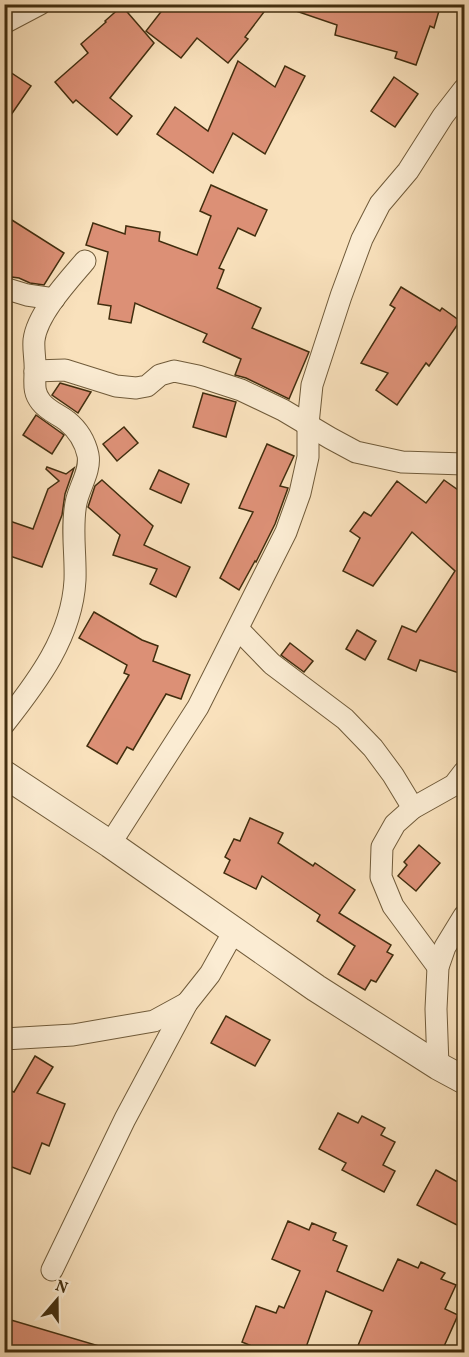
<svg xmlns="http://www.w3.org/2000/svg" width="469" height="1357" font-family="Vollkorn,serif">
	<rect width="100%" height="100%" fill="#f9e1bc"/>
	<filter id="stains"><feTurbulence type="fractalNoise" baseFrequency=".00333" numOctaves="4"/><feColorMatrix values="0 0 0 0 .2 0 0 0 0 .09 0 0 0 0 .02 0 0 0 .5 -.17"/></filter>
	<radialGradient id="worn" r=".72"><stop offset=".6" stop-color="#630" stop-opacity="0"/><stop offset="1" stop-color="#630" stop-opacity=".3"/></radialGradient>
	<g fill="#dc9076" stroke="#422e0f" stroke-width="1.5">
		<path d="M167,4h103l-25,33 3,2 -20,24 -31,-25 -16,20 -35,-27z"/>
		<path d="M290,4h151l-7,24 -4,-2 -14,39 -21,-7 2,-6 -62,-17 2,-10 -47,-16z"/>
		<path d="M122,6l32,37 -44,55 22,18 -15,19 -41,-35 -3,3 -18,-21 33,-29 -7,-9 25,-22 -1,-1z"/>
		<path d="M238,61l37,26 10,-21 20,10 -40,78 -32,-21 -20,40 -56,-39 18,-27 33,24z"/>
		<path d="M4,68l27,18 -27,39z"/>
		<path d="M394,77l24,17 -23,33 -24,-16z"/>
		<path d="M211,185l56,25 -12,26 -17,-8 -19,40 5,2 -7,18 44,20 -9,20 57,24 -20,47 -43,-21 -11,-3 6,-16 -38,-17 4,-8 -72,-31 -4,20 -22,-4 2,-13 -13,-2 10,-52 -22,-7 7,-22 32,11 1,-8 34,6 -1,9 38,14 14,-39 -11,-5z"/>
		<path d="M4,215l60,38 -20,32 -14,-2 -11,-5 -15,-2z"/>
		<path d="M401,287l39,24 2,-3 18,13 -31,45 -3,-3 -29,42 -21,-15 12,-17 -27,-10 34,-55 -5,-3z"/>
		<path d="M60,383l31,9 -13,21 -26,-18z"/>
		<path d="M203,393l33,9 -10,35 -33,-10z"/>
		<path d="M36,415l28,20 -12,19 -29,-19z"/>
		<path d="M124,427l14,16 -21,18 -14,-17z"/>
		<path d="M267,444l27,12 -14,30 8,2 -13,36 -19,38 -1,-1 -16,29 -19,-12 33,-66 -14,-4z"/>
		<path d="M47,467l19,7 8,-6 -9,26 -3,21 -20,52 -38,-13v-35l29,10 15,-40 11,-8 -13,-12z"/>
		<path d="M159,470l30,14 -8,19 -31,-14z"/>
		<path d="M102,480l51,46 -9,19 46,22 -14,30 -26,-13 7,-15 -44,-14 7,-20 -32,-28 7,-21z"/>
		<path d="M444,480l21,15v180l-45,-15 -4,11 -28,-12 14,-33 14,6 39,-61 -43,-39 -39,54 -30,-15 17,-33 -10,-7 14,-19 7,4 26,-35 29,22z"/>
		<path d="M94,612l48,28 16,6 -5,15 37,14 -9,24 -15,-5 -33,56 -6,-3 -10,17 -30,-18 42,-71 -5,-2 3,-8 -48,-27z"/>
		<path d="M357,630l19,11 -11,19 -19,-11z"/>
		<path d="M290,643l23,18 -9,11 -23,-17z"/>
		<path d="M250,818l33,15 -5,10 35,23 2,-3 40,27 -16,23 52,32 -4,7 6,3 -17,27 -5,-2 -6,10 -27,-16 17,-28 -38,-25 3,-6 -58,-39 -6,13 -32,-16 6,-13 -5,-3 9,-18 6,2z"/>
		<path d="M419,845l21,18 -24,28 -18,-15 9,-11 -3,-3z"/>
		<path d="M226,1016l44,24 -15,26 -44,-23z"/>
		<path d="M35,1056l18,11 -16,26 28,11 -16,42 -7,-3 -12,31 -26,-10v-34l7,-15 -7,-3v-24l10,4z"/>
		<path d="M338,1113l20,10 4,-7 23,12 -4,7 14,7 -12,23 12,6 -11,21 -42,-22 4,-7 -27,-14z"/>
		<path d="M436,1170l29,16v43l-48,-24z"/>
		<path d="M288,1221l21,9 3,-7 24,10 -3,7 14,6 -10,25 46,20 15,-32 20,9 3,-6 24,11 -4,6 15,6 -11,24 13,6 -17,38h-86l17,-42 -46,-20 -22,62h-35l-27,-11 14,-36 20,7 3,-7 5,2 16,-37 -28,-12z"/>
		<path d="M11,1320l88,26 -1,7h-94v-13z"/>
	</g>
	<g fill="none" stroke-linecap="round" stroke-linejoin="round">
		<g stroke="#705b3a" stroke-width="23">
			<g id="minor">
				<path d="M4,23l36,-19"/>
				<path d="M4,288l23,7 27,4"/>
				<path d="M35,371l30,-1 51,16 20,2 11,-2 13,-11 14,-4 24,5 43,14 42,20 47,28 26,14 46,10 62,2"/>
				<path d="M238,629l34,35 73,55 28,29 20,27 20,33"/>
				<path d="M4,724c34,-43 68,-88 71,-144 1,-26 -4,-52 1,-77 3,-16 15,-32 12,-48 -3,-14 -10,-25 -21,-34 -9,-7 -19,-10 -26,-19 -8,-10 -6,-18 -6,-30 1,-10 -2,-21 -1,-32 3,-26 34,-59 51,-79"/>
				<path d="M110,844l88,-137 88,-175 14,-39 8,-36v-33l4,-39 29,-89 21,-57 18,-35 28,-33 35,-55 21,-27"/>
				<path d="M438,967l-45,-61 -12,-29 1,-30 13,-23 18,-16 41,-23 10,-13"/>
				<path d="M4,1039l69,-4 81,-14 33,-18"/>
				<path d="M438,1066l-2,-57 2,-42 7,-20 19,-31"/>
				<path d="M52,1270l73,-151 62,-116 23,-29 24,-43"/>
			</g>
		</g>
		<g stroke="#705b3a" stroke-width="29">
			<path id="tertiary" d="M4,774l106,70 206,144 122,78 26,14"/>
		</g>
		<use href="#minor" stroke="#fbecd3" stroke-width="21"/>
		<use href="#tertiary" stroke="#fbecd3" stroke-width="27"/>
	</g>
	<rect width="469" height="1357" fill="none" stroke="#f9e1bc" stroke-width="24"/>
	<rect x="6" y="6" width="457" height="1345" fill="none" stroke="#422e0f" stroke-width="3"/>
	<rect x="12" y="12" width="445" height="1333" fill="none" stroke="#422e0f" stroke-width="1.5"/>
	<g transform="translate(57 1300) rotate(20)" stroke="#fbecd3" stroke-width="4.5" paint-order="stroke">
	<path d="M0-4.5L10 22L0 15L-10 22Z" fill="#422e0f"/>
	<text y="-9" font-size="16" font-weight="bold" text-anchor="middle" fill="#422e0f">N</text>
	</g>
	<rect width="100%" height="100%" filter="url(#stains)"/>
	<rect width="100%" height="100%" fill="url(#worn)"/>
</svg>
